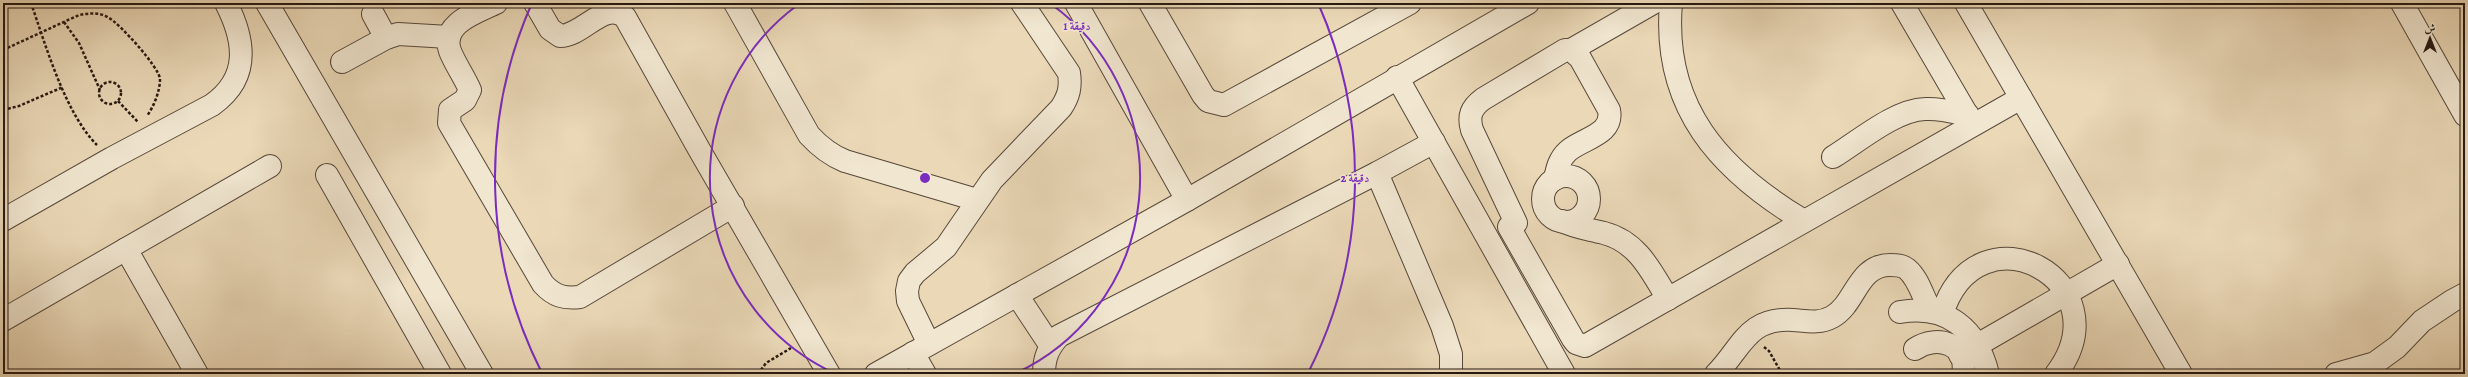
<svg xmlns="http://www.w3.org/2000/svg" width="2468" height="377" font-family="Alegreya,Amiri,serif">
	<rect width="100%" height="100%" fill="#ead8b7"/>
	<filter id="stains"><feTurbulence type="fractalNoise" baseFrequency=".005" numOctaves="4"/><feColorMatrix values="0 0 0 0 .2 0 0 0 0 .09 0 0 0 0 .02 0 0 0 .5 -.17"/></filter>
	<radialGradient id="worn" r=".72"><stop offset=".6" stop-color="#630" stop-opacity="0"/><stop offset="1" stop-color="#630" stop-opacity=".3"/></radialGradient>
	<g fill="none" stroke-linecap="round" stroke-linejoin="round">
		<g stroke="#57483a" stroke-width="24">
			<g id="minor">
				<path d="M267,3l215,371"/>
				<path d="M496,3c-18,9 -56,20 -46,48 5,13 14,25 20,39l-5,10 -15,10 -1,13 94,161c11,12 21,15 37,13l153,-91"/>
				<path d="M535,3l15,26 10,7c23,0 44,-36 65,-19l75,134 129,223"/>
				<path d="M735,3l74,132c11,12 21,20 36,26l132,39"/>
				<path d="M1076,3l111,197"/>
				<path d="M1150,3l53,92 5,6 16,4 186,-102"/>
				<path d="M1671,3c-9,104 48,167 133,218"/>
				<path d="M1902,3l70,120"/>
				<path d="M1966,3l215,371"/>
				<path d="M2402,3l63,112"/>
				<path d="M373,14l13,24"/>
				<path d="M1571,50l82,-47"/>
				<path d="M342,62l44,-24 12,-4 51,3"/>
				<path d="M1397,77l167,297"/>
				<path d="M1833,157c26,-16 62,-47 92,-48 15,-1 29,3 43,6"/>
				<path d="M1377,173l65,153 9,28v20"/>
				<path d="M327,175l113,199"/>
				<circle cx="1566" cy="199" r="23"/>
				<path d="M3,220l109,-62 100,-53c38,-27 34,-63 14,-102"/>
				<path d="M1562,221c14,7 27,8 42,12 34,9 47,38 64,66"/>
				<path d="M1516,223l-44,-93c-4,-14 -1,-22 11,-31l82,-49h6l9,8 29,52c5,25 -26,28 -41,41 -9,8 -11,18 -13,28"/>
				<path d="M1509,227l64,112 3,4 9,3 436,-248"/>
				<path d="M126,249l71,125"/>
				<path d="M1017,295l33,50"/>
				<path d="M1900,312c47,-8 77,17 88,62"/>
				<path d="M1942,314c36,-113 184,-32 114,60"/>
				<path d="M3,320l267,-154"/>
				<path d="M929,344l-21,-43 -1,-10 2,-10 6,-8 31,-26 46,-67 69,-72c8,-12 10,-21 8,-35l-47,-70"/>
				<path d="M1915,349c22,-15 54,-5 48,25"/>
				<path d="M913,353l12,21"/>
				<path d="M1960,355l158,-91"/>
				<path d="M876,374l311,-174 341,-197"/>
				<path d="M1044,374c0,-16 4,-26 15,-38l318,-163 57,-31"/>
				<path d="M1716,374c26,-26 31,-57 77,-54 14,1 26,4 39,-3 24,-13 25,-52 58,-52 6,0 12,0 17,4 12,10 16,29 24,42"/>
				<path d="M2336,374l39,-11 22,-16 25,-26 30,-20 13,-7"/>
			</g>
		</g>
		<g stroke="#261810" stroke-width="2.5" stroke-dasharray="3 2" stroke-linecap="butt">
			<path d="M31,3c15,43 34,110 66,142"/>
			<path d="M64,22l15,21 21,47"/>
			<path d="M3,50l76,-35c11,-2 21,-3 30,3 11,6 50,49 51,61 0,12 -6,27 -13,37"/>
			<circle cx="110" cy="93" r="11"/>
			<path d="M118,101l20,21"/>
			<path d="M3,110l16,-4 44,-19"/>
			<path d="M1764,347l5,4 13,23"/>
			<path d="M758,374l8,-11 25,-15"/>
		</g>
		<use href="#minor" stroke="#f1e6d0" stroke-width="22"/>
	</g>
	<g fill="none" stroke="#7b2cbf" stroke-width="2">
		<path d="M836 374A215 215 0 0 1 799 4M1051 4A215 215 0 0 1 1014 374"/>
		<path d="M542 373A430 430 0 0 1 532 3M1318 3A430 430 0 0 1 1308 373"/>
	</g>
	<circle cx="925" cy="178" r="6" fill="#7b2cbf" stroke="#f1e6d0" stroke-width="2"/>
	<g font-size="12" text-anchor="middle" font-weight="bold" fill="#7b2cbf" stroke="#f1e6d0" stroke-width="3" stroke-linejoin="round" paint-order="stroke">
		<text x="1077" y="30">1 دقيقة</text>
		<text x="1355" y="182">2 دقيقة</text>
	</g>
	<rect width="2468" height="377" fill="none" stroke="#ead8b7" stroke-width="16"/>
	<rect x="4" y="4" width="2460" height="369" fill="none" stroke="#261810" stroke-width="2"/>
	<rect x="8" y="8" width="2452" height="361" fill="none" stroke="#261810"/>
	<g transform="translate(2430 38)" stroke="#f1e6d0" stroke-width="3" paint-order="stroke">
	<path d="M0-3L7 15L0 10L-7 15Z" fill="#261810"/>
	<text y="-6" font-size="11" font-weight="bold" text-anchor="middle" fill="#261810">ش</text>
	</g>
	<rect width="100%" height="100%" filter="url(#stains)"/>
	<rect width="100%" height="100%" fill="url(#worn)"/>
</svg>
